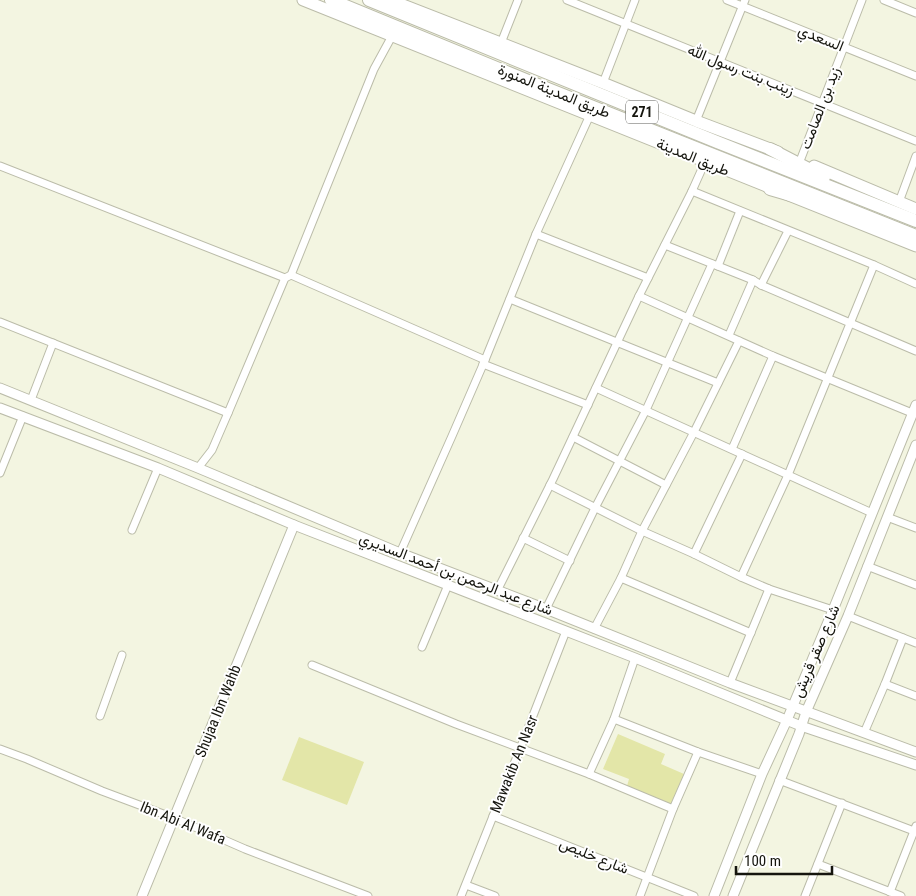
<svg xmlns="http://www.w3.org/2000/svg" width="916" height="896" font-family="'Roboto Condensed',Vazirmatn,sans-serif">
	<rect width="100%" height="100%" fill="#f3f5e1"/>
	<g fill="#e3e6a8">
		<path d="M618,734l47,20 -4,10 23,10 -13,30 -44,-18 2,-7 -26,-10z"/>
		<path d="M299,737l65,25 -17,43 -65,-25z"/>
	</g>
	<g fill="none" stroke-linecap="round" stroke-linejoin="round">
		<g stroke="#bbbca9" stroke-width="9">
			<g id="minor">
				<path d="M567,0l349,141"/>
				<path d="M727,0l189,76"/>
				<path d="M884,0l32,13"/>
				<path d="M501,43l17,-43"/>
				<path d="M603,83l32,-83"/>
				<path d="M696,121l49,-121"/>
				<path d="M800,161l62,-161"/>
				<path d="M0,166l285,112"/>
				<path d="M692,191l182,74 42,19"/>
				<path d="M899,202l17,-46"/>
				<path d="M536,234l112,44"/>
				<path d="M665,245l88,35 8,5 155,66"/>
				<path d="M718,266l22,-55"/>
				<path d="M291,275l194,85"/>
				<path d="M761,285l27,-54"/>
				<path d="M639,296l134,60 139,57"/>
				<path d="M510,299l208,84"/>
				<path d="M0,322l228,91"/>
				<path d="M729,335l24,-55"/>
				<path d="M483,364l105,41"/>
				<path d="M596,388l276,125"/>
				<path d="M31,400l22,-57"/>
				<path d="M573,437l93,48"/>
				<path d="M732,449l41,-93"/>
				<path d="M198,468l14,-18 16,-37 57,-135 6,-3 83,-206 18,-33"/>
				<path d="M0,473l23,-57"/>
				<path d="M550,485l92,46 52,23 47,23 28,12 64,21"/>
				<path d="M887,517l29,11"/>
				<path d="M132,530l26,-62"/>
				<path d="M523,538l47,23"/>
				<path d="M400,553l52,-117 33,-76 51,-126 54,-119"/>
				<path d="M694,554l48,-100"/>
				<path d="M867,566l49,19"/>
				<path d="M741,577l47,-102 86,-210"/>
				<path d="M621,578l130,55"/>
				<path d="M497,591l56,-112 86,-183 53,-105 13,-29"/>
				<path d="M546,609l49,-101 51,-98 66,-146"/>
				<path d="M848,616l68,27"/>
				<path d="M594,629l27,-51 21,-47 52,-99 45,-91"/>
				<path d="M422,647l26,-62"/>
				<path d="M312,665l144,59 133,50 84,35"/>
				<path d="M730,683l39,-94"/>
				<path d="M885,684l31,12"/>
				<path d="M100,716l22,-61"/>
				<path d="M614,719l84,33 64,22"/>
				<path d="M864,733l21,-49 18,-46"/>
				<path d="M0,749l27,10 75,32 72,27 71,31 123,47"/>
				<path d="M589,774l25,-55 21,-61"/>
				<path d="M779,780l135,51"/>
				<path d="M493,816l201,80"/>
				<path d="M818,864l83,32"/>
				<path d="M466,885l29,11"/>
				<path d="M890,892l26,-66"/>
				<path d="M461,896l59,-147 46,-118"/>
				<path d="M640,896l33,-87 25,-57"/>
				<path d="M805,896l37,-93"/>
			</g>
		</g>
		<g stroke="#bbbca9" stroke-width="11">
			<g id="tertiary">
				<path d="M0,388l198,80 202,85 146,56 184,74 186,69"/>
				<path d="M0,408l158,60 136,57 341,133 166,68 115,39"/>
				<path d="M142,896l152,-371"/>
				<path d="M714,896l48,-122 25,-54 46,-110 83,-205"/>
				<path d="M733,896l66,-162 7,-22 42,-96 68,-171"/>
			</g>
		</g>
		<g stroke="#bbbca9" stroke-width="13">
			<g id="primary">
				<path d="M303,0c204,82 408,165 613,246"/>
				<path d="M390,0l213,83 93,38 82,31"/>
				<path d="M814,166l102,43"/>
			</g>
		</g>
		<g stroke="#bbbca9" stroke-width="14">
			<g id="motorway">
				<path d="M331,0l207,85 378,151"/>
				<path d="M369,0l348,142 199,79"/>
				<path d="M770,149l54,28"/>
				<path d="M770,189l31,9"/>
			</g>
		</g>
		<use href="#minor" stroke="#fff" stroke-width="7"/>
		<use href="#tertiary" stroke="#fff" stroke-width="9"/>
		<use href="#primary" stroke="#fff" stroke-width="11"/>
		<use href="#motorway" stroke="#fff" stroke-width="12"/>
	</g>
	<g text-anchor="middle" stroke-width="4" stroke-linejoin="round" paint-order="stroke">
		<rect fill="#fff" stroke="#5b5b56" stroke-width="1" x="626" y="100.5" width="32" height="23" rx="4"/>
		<g font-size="14" font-weight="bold" fill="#15150e">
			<text x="642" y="117">271</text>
		</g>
		<g font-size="15" fill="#15150e" stroke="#fff">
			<text transform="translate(821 38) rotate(22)" y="5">السعدي</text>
			<text transform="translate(741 70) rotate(22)" y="5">زينب بنت رسول الله</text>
			<text transform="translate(554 91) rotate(22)" y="5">طريق المدينة المنورة</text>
			<text transform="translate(820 108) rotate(-69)" y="5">زيد بن الصامت</text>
			<text transform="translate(693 157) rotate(22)" y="5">طريق المدينة</text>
			<text transform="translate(456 574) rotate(21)" y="5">شارع عبد الرحمن بن أحمد السديري</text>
			<text transform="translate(816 651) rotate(-67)" y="5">شارع صقر قريش</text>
			<text transform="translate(218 711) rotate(-68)" y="5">Shujaa Ibn Wahb</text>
			<text transform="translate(514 764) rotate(-68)" y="5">Mawakib An Nasr</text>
			<text transform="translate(183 823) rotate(22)" y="5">Ibn Abi Al Wafa</text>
			<text transform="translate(594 856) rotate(22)" y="5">شارع خليص</text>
		</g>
	</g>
	<path d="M736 866v8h96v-8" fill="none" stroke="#15150e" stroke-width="2.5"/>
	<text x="744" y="866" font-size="15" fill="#15150e" stroke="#ffffff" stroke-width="4" paint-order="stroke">100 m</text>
</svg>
